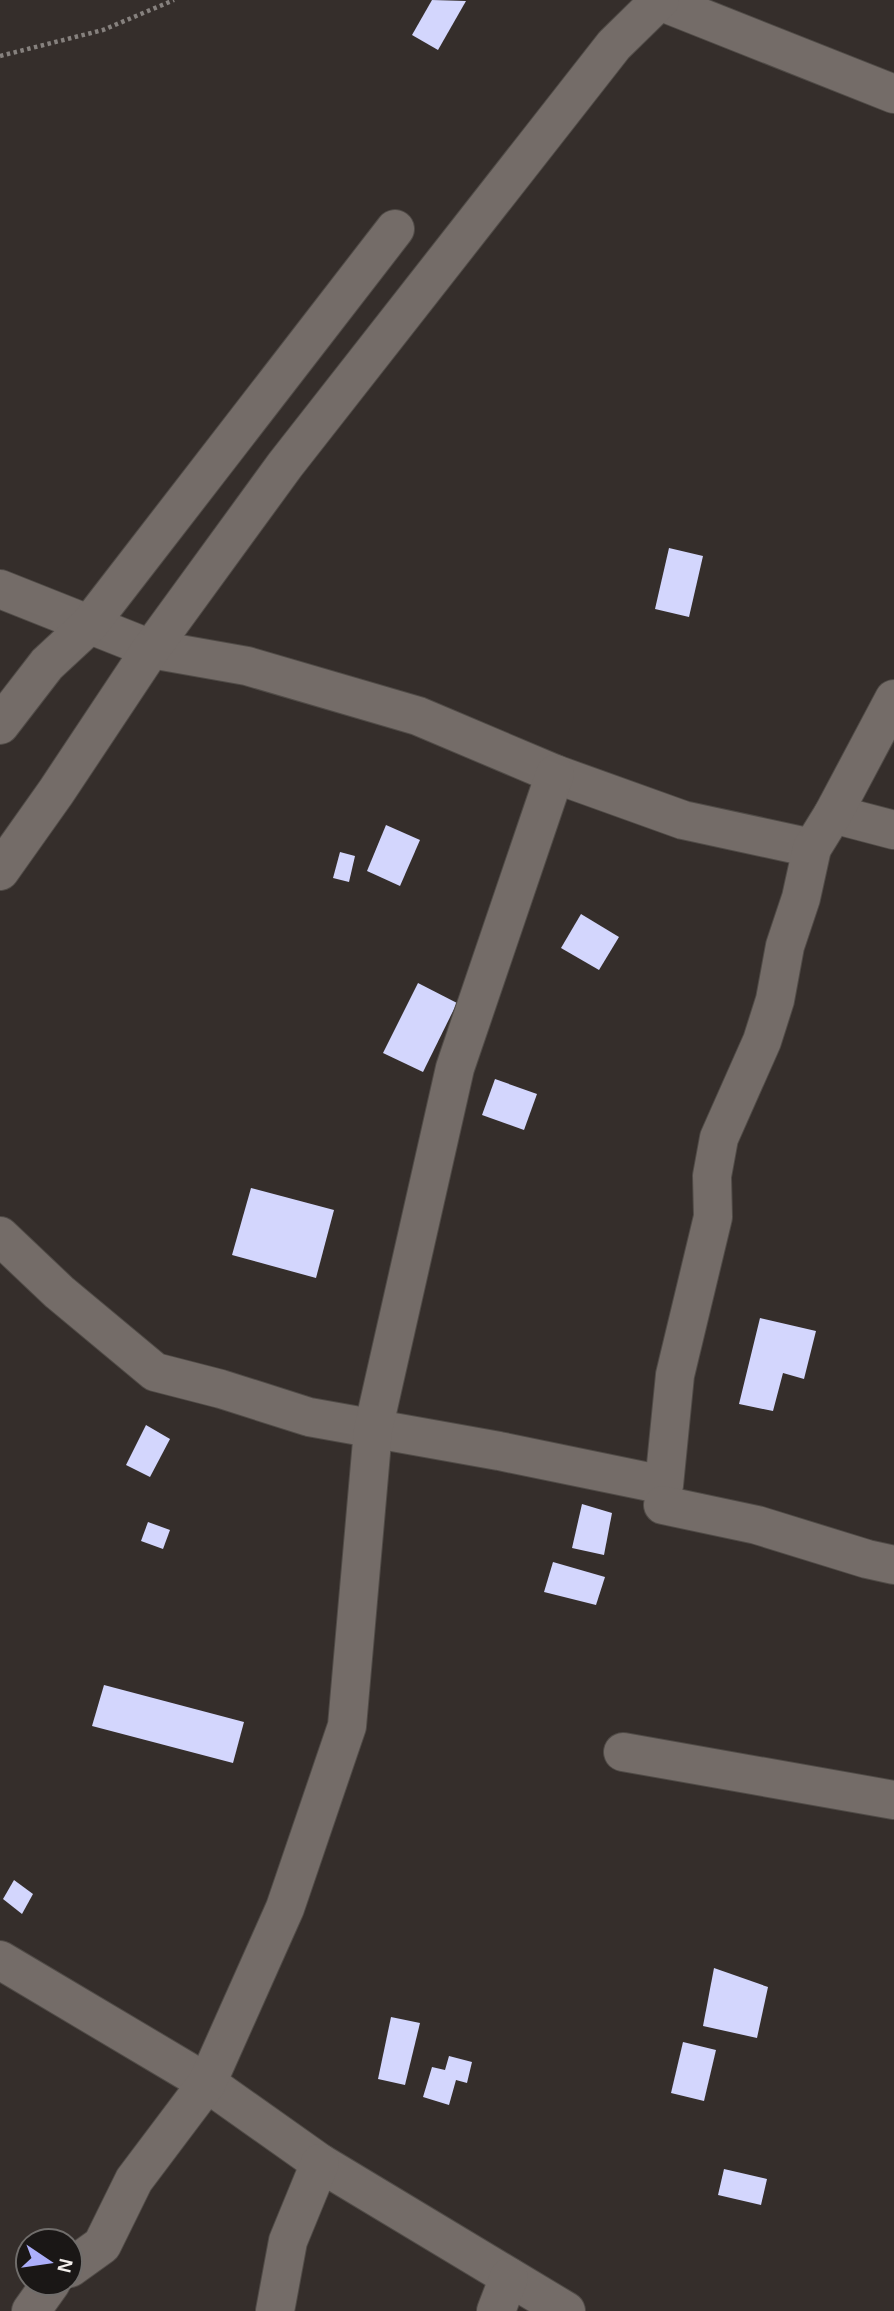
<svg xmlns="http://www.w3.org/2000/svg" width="894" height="2311" font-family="Helvetica,sans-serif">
	<rect width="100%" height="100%" fill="#352e2b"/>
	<g fill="#d3d6fd">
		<path d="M432,0l34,1 -28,49 -26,-15z"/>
		<path d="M669,548l34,8 -14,61 -34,-8z"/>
		<path d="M386,825l34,15 -20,46 -33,-15z"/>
		<path d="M340,852l15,4 -6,26 -16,-4z"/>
		<path d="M581,914l38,23 -20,33 -38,-22z"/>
		<path d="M418,983l39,20 -34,69 -40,-19z"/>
		<path d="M495,1079l42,15 -13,36 -42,-15z"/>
		<path d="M251,1188l83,22 -18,68 -84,-23z"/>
		<path d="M760,1318l56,13 -12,48 -21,-6 -10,38 -34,-7z"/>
		<path d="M146,1425l24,14 -20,38 -24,-12z"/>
		<path d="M582,1504l30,9 -8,42 -32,-7z"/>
		<path d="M148,1522l22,8 -7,19 -22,-8z"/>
		<path d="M553,1562l52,15 -9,28 -52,-13z"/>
		<path d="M104,1685l140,37 -11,41 -141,-37z"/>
		<path d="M14,1880l19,14 -11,20 -19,-15z"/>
		<path d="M714,1968l54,19 -11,51 -54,-12z"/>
		<path d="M391,2017l29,6 -15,62 -27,-6z"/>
		<path d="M683,2042l33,8 -12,51 -33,-8z"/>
		<path d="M449,2056l23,6 -5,21 -11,-3 -7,25 -26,-8 9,-30 13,3z"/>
		<path d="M724,2169l43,10 -6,26 -43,-10z"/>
	</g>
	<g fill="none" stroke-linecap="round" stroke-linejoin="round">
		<g stroke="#504b47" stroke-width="40">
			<g id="minor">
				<path d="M657,0l237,94"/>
				<path d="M0,589l151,60 96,17 171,50 137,58 128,46 129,28"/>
				<path d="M0,725l47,-61 42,-39 306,-396"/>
				<path d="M833,814l61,16"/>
				<path d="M0,871l56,-79 95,-143 134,-184 329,-420 46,-45"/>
				<path d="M0,1236l59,56 96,80 66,17 88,28 190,34 165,34 11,-110 38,-158 -1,-41 7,-38 43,-97 13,-41 10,-54 16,-48 11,-50 21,-34 61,-115"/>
				<path d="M663,1505l94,20 110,34 27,6"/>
				<path d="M623,1752l271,48"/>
				<path d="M0,1960l207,123 113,80 246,148"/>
				<path d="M70,2268l32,-23 32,-65 73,-97 78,-175 62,-182 26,-296 82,-362 100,-294"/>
				<path d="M31,2311l20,-28"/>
				<path d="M275,2311l13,-70 32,-78"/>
				<path d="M496,2311l13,-34"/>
			</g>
		</g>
		<path stroke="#86817e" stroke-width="4.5" stroke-dasharray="3.5 3.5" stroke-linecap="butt" d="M0,56l103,-26 71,-30"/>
		<use href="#minor" stroke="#746c68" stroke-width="38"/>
	</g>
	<g transform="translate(49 2262) rotate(103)"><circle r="33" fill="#1a1716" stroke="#706d6b" stroke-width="2"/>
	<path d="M0-5L12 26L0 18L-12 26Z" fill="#acaffb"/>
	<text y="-10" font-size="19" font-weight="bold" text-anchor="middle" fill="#f2eeeb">N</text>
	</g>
</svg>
